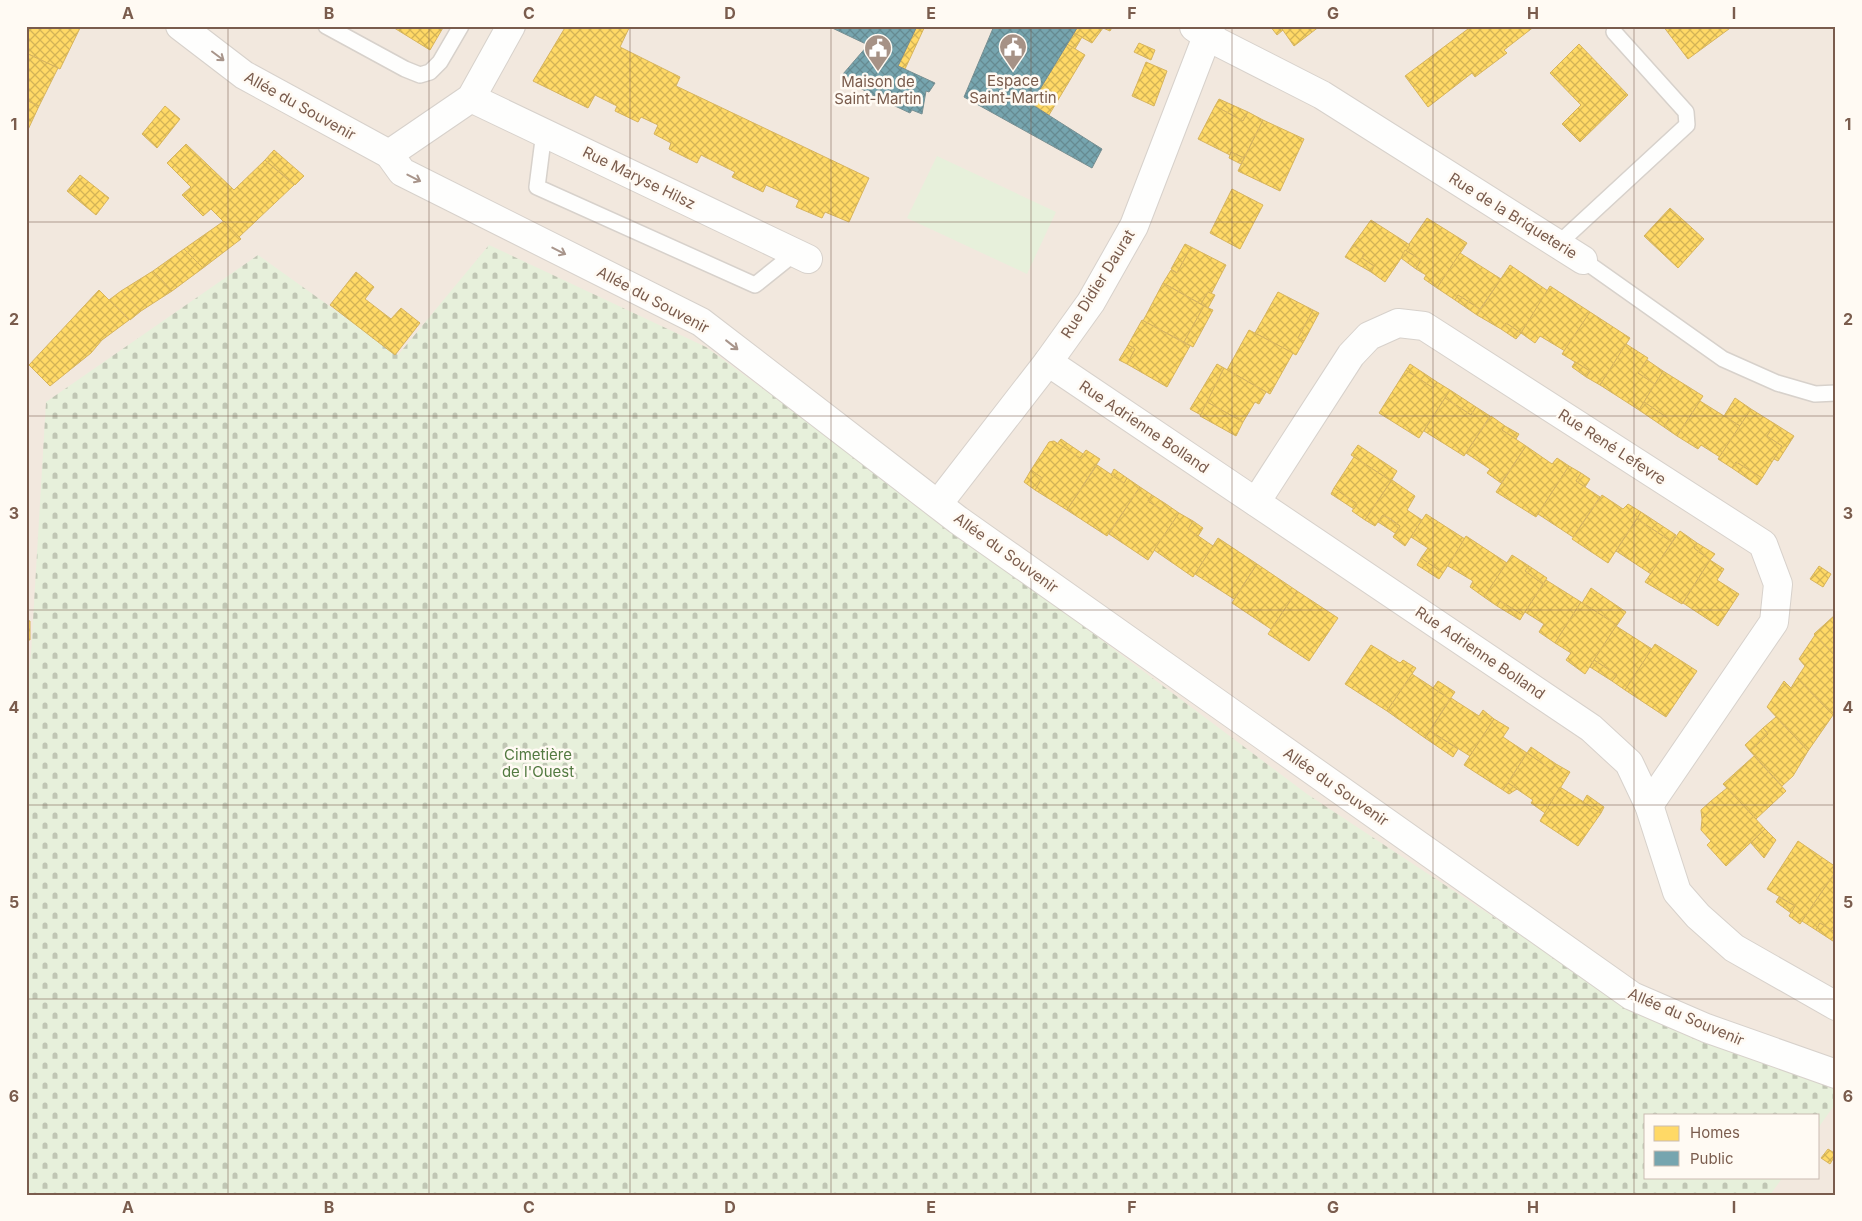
<svg xmlns="http://www.w3.org/2000/svg" width="1862" height="1221" font-family="Inter,sans-serif">
	<defs>
		<pattern id="cemetery-stones" width="16" height="16" patternUnits="userSpaceOnUse" patternTransform="scale(1.25)"><rect width="16" height="16" fill="#e7f0db"/><path d="M2 7V4a2 2 0 0 1 4 0v3zM10 15v-3a2 2 0 0 1 4 0v3z" fill="#c0c6b4"/></pattern>
		<pattern id="homes-cross-hatch" width="8" height="8" patternUnits="userSpaceOnUse" patternTransform="scale(1.25)"><rect width="8" height="8" fill="#ffd966"/><path d="M0 0l8 8M0 8l8-8" fill="none" stroke="#d3b356"/></pattern>
		<pattern id="public-cross-hatch" width="8" height="8" patternUnits="userSpaceOnUse" patternTransform="scale(1.25)"><rect width="8" height="8" fill="#76a5af"/><path d="M0 0l8 8M0 8l8-8" fill="none" stroke="#668a91"/></pattern>
	</defs>
	<rect width="100%" height="100%" fill="#f9f5f0"/>
	<path fill="#f2e8de" fill-rule="evenodd" d="M26,26h1810v1169h-1810zM1646,1115h172v62h-172z"/>
	<path fill="#e7f0db" d="M937,156l119,56 -29,62 -120,-56z"/>
	<path fill="url(#cemetery-stones)" d="M489,245l217,102 229,168 372,279 320,211 209,79v19l-18,25v-13h-172v62h137l-13,18h-1744v-503l5,-38 15,-252 212,-147 140,100z"/>
	<g fill="url(#homes-cross-hatch)" stroke="#d7b45e">
		<path d="M26,26h55l-21,43 -34,-16z"/>
		<path d="M391,26h53l-14,24z"/>
		<path d="M566,26h64l-10,21 60,30 -4,9 193,92 -20,44 -24,-10 -3,6 -26,-11 3,-7 -33,-15 -3,7 -31,-15 3,-5 -34,-17 -4,8 -28,-14 2,-6 -17,-9 4,-9 -17,-8 -3,5 -23,-11 2,-5 -22,-11 -7,13 -55,-27z"/>
		<path d="M917,26h8l-20,43 -7,-3z"/>
		<path d="M1078,26h35l-3,5 -7,-3 -11,15 -18,-10z"/>
		<path d="M1270,26h10l3,4 -6,5z"/>
		<path d="M1280,26h40l-26,20z"/>
		<path d="M1472,26h63l-31,24 3,3 -32,24 -3,-4 -44,34 -23,-31z"/>
		<path d="M1663,26h70l-45,33z"/>
		<path d="M1074,33l8,4 -7,12 -8,-5z"/>
		<path d="M1139,43l16,7 -4,10 -17,-8z"/>
		<path d="M1067,44l18,11 -36,60 -18,-11z"/>
		<path d="M1579,44l49,51 -48,47 -18,-18 19,-19 -31,-32z"/>
		<path d="M26,53l32,15 -19,38 -13,-6z"/>
		<path d="M1146,62l21,9 -13,35 -22,-10z"/>
		<path d="M1219,99l29,13 -5,9 -28,-15z"/>
		<path d="M26,100l13,6 -13,28z"/>
		<path d="M165,106l15,13 -23,29 -15,-14z"/>
		<path d="M1215,106l28,15 5,-9 15,8 -19,38 -13,-6 -1,3 -32,-16z"/>
		<path d="M1263,120l41,19 -24,52 -42,-20z"/>
		<path d="M186,144l48,46 31,-30 29,25 -55,52 -28,-28 -8,7 -21,-21 9,-8 -24,-24z"/>
		<path d="M274,150l30,26 -9,9 -30,-25z"/>
		<path d="M1231,152l13,6 -3,6 -12,-6z"/>
		<path d="M80,175l29,23 -13,17 -29,-24z"/>
		<path d="M1232,189l31,16 -23,44 -30,-16z"/>
		<path d="M1670,208l34,31 -26,29 -34,-32z"/>
		<path d="M1427,218l40,25 -30,45 -13,-9 2,-4 -10,-6 5,-9 -16,-10z"/>
		<path d="M1371,220l39,25 -25,37 -14,-10 3,-6 -12,-8 2,-5 -11,-8z"/>
		<path d="M224,221l17,18 -38,29 -19,-19z"/>
		<path d="M1185,244l6,3 -14,26 -6,-4z"/>
		<path d="M1353,245l11,8 -2,5 12,8 -3,6 -26,-15z"/>
		<path d="M1191,247l35,18 -15,29 -3,-2 -7,12 -38,-21 8,-13 6,3z"/>
		<path d="M184,249l19,19 -31,23 -19,-20z"/>
		<path d="M1405,250l16,10 -5,9 -15,-11z"/>
		<path d="M1460,253l41,26 -21,30 -22,-14 -3,5 -18,-12z"/>
		<path d="M1510,265l38,26 -27,42 -15,-10 -5,6 -24,-14z"/>
		<path d="M153,271l19,20 -31,20 -20,-20z"/>
		<path d="M356,272l18,15 -9,12 26,20 10,-11 19,15 -25,32 -65,-50z"/>
		<path d="M1163,283l41,23 -20,36 -41,-21z"/>
		<path d="M1550,286l40,26 -25,39 -25,-15 -5,7 -14,-10z"/>
		<path d="M99,290l30,30 -27,20 -11,13 -41,33 -21,-21z"/>
		<path d="M121,291l20,20 -11,9 -21,-20z"/>
		<path d="M1208,292l7,3 -7,13 -7,-4z"/>
		<path d="M1278,292l35,18 -15,28 6,3 -8,14 -41,-22z"/>
		<path d="M1458,295l22,14 -3,6 -22,-15z"/>
		<path d="M1204,306l9,4 -20,37 -9,-5z"/>
		<path d="M1313,310l6,3 -15,28 -6,-3z"/>
		<path d="M1590,312l40,26 -30,47 -14,-8 4,-6 -28,-17z"/>
		<path d="M1142,320l48,26 -23,41 -40,-23 8,-15 -7,-4z"/>
		<path d="M1506,323l15,10 -5,6 -15,-10z"/>
		<path d="M1249,330l44,23 -23,41 -43,-24z"/>
		<path d="M1626,344l22,14 -10,15 17,11 -16,26 -39,-25z"/>
		<path d="M1128,345l7,4 -8,15 -8,-4z"/>
		<path d="M1647,360l16,11 -8,13 -17,-11z"/>
		<path d="M1575,362l15,9 -4,6 -14,-10z"/>
		<path d="M1217,364l7,4 -23,47 -11,-6z"/>
		<path d="M1410,364l27,18 -4,6 -27,-18z"/>
		<path d="M1224,368l42,24 -7,12 -4,-2 -12,20 -36,-20z"/>
		<path d="M1406,370l27,18 4,-6 13,8 -31,48 -40,-25z"/>
		<path d="M1663,371l40,25 -26,40 -13,-9 5,-8 -25,-17z"/>
		<path d="M1450,390l26,17 -5,8 -26,-17z"/>
		<path d="M1445,398l26,17 5,-8 14,9 -26,40 -40,-25z"/>
		<path d="M1735,398l16,11 -11,17 -16,-10z"/>
		<path d="M1700,401l40,25 -20,31 -19,-12 -3,4 -21,-13z"/>
		<path d="M1207,402l36,20 -7,14 -36,-20z"/>
		<path d="M1644,402l25,17 -5,8 -25,-17z"/>
		<path d="M1751,409l24,15 -8,12 15,10 -20,32 -26,-16 -4,6 -14,-9z"/>
		<path d="M1491,416l14,10 -3,4 24,16 -25,37 -14,-10 3,-4 -24,-16z"/>
		<path d="M1775,424l19,12 -16,25 -4,-2 8,-13 -15,-10z"/>
		<path d="M1505,426l14,8 -3,5 -14,-9z"/>
		<path d="M1061,439l22,15 -3,4 -23,-14z"/>
		<path d="M1054,441l26,17 6,-8 14,9 -33,51 -32,-20 7,-12 -11,-8 18,-28z"/>
		<path d="M1358,445l39,26 -6,10 -40,-26z"/>
		<path d="M1526,446l26,18 5,-6 12,8 -33,51 -40,-25z"/>
		<path d="M1354,457l37,24 -26,39 -13,-9 5,-7 -23,-16z"/>
		<path d="M1736,462l26,16 -5,7 -25,-17z"/>
		<path d="M1097,465l27,18 3,-5 13,9 -33,49 -40,-26z"/>
		<path d="M1569,466l12,7 -5,8 24,16 -27,40 -35,-23z"/>
		<path d="M1114,469l13,9 -3,5 -13,-8z"/>
		<path d="M1031,470l11,8 -7,12 -11,-8z"/>
		<path d="M1581,473l9,6 -5,8 -9,-6z"/>
		<path d="M1392,480l23,16 -8,14 15,10 -17,26 -12,-9 7,-11 -9,-7 -8,-4 -8,11 -10,-6z"/>
		<path d="M1140,487l12,8 -4,6 13,8 5,-5 13,9 -31,47 -39,-26z"/>
		<path d="M1334,488l23,16 -3,5 -23,-15z"/>
		<path d="M1152,495l14,9 -5,5 -13,-8z"/>
		<path d="M1602,495l21,14 5,-5 13,8 -33,51 -36,-24z"/>
		<path d="M1641,512l35,23 -4,7 -35,-23z"/>
		<path d="M1179,513l14,8 -5,8 25,17 -20,31 -39,-27z"/>
		<path d="M1426,514l39,25 -22,34 -22,-15 7,-10 -17,-11z"/>
		<path d="M1383,515l17,11 -5,7 -17,-11z"/>
		<path d="M1637,519l35,23 -21,32 -35,-23z"/>
		<path d="M1193,521l10,7 -5,8 -10,-7z"/>
		<path d="M1680,531l17,12 -3,5 16,12 -28,44 -37,-22z"/>
		<path d="M1466,536l41,27 -23,34 -14,-10 3,-6 -25,-15z"/>
		<path d="M1218,538l39,26 -23,35 -39,-25z"/>
		<path d="M1697,543l18,11 -5,6 -16,-12z"/>
		<path d="M1512,555l17,11 -4,5 18,13 -20,31 -23,-14 -3,5 -13,-9z"/>
		<path d="M1421,558l22,15 -4,6 -22,-14z"/>
		<path d="M1710,560l14,9 -7,11 22,14 -21,32 -35,-23z"/>
		<path d="M1257,564l40,27 -26,38 -39,-26z"/>
		<path d="M1529,566l18,12 -4,6 -18,-13z"/>
		<path d="M1819,566l12,8 -8,13 -13,-8z"/>
		<path d="M1546,580l35,22 -26,41 -16,-11 5,-8 -19,-12z"/>
		<path d="M1591,588l35,24 -9,13 -35,-22z"/>
		<path d="M1297,591l41,27 -29,43 -41,-27z"/>
		<path d="M1500,601l23,14 -3,5 -23,-14z"/>
		<path d="M1581,602l36,23 -32,49 -19,-14 5,-7 -16,-10z"/>
		<path d="M1836,614v43l-22,-23z"/>
		<path d="M26,620l4,1v19h-4z"/>
		<path d="M1616,626l36,23 -27,41 -13,-9 5,-6 -23,-15z"/>
		<path d="M1815,635l21,22v53l-3,5 -36,-37 8,-12 -6,-7z"/>
		<path d="M1655,644l42,27 -31,46 -41,-27z"/>
		<path d="M1371,645l29,18 3,-3 13,8 -29,43 -42,-27z"/>
		<path d="M1594,660l23,15 -5,6 -22,-14z"/>
		<path d="M1412,674l38,25 -25,39 -38,-27z"/>
		<path d="M1797,678l36,37 -25,36 -41,-44 17,-26 7,7z"/>
		<path d="M1438,681l17,11 -5,7 -17,-11z"/>
		<path d="M1451,698l28,18 4,-6 11,9 -24,37 -40,-25z"/>
		<path d="M1776,717l32,34 -15,25 -11,10 -32,-35 18,-17 -5,-6z"/>
		<path d="M1494,719l15,9 -6,9 24,16 -24,37 -39,-25z"/>
		<path d="M1763,728l5,6 -18,17 -5,-6z"/>
		<path d="M1430,731l28,18 -5,8 -28,-19z"/>
		<path d="M1531,747l25,17 -4,6 -25,-17z"/>
		<path d="M1527,753l25,17 4,-6 14,8 -25,41 -14,-10 2,-3 -25,-17z"/>
		<path d="M1754,756l32,35 -30,28 -33,-35z"/>
		<path d="M1508,783l9,6 -8,5 -6,-4z"/>
		<path d="M1560,787l41,26 -23,33 -38,-25z"/>
		<path d="M1727,788l38,41 -39,37 -19,-21 4,-4 -10,-11 1,-11 13,-14 -4,-4z"/>
		<path d="M1587,795l17,12 -3,6 -18,-11z"/>
		<path d="M1711,801l4,4 -13,14 -1,-9z"/>
		<path d="M1765,829l11,11 -12,18 -13,-15z"/>
		<path d="M1798,841l38,26v4l-36,53 -11,-8 6,-10 -28,-17z"/>
		<path d="M1832,877l4,3v53l-16,-10 -4,7 -14,-9z"/>
		<path d="M1779,897l16,9 -4,7 -15,-11z"/>
		<path d="M1820,923l16,10v10l-20,-13z"/>
		<path d="M1828,1149l8,5 -6,10 -9,-6z"/>
	</g>
	<g fill="url(#public-cross-hatch)" stroke="#778f92">
		<path d="M828,26h89l-19,40 37,17 -6,9 -3,-1 -4,23 -10,-4 -2,3 -32,-15 -29,-16 3,-2 -9,-6 25,-29z"/>
		<path d="M994,26h79l4,2 -46,76 71,45 -10,19 -128,-71z"/>
	</g>
	<g fill="none" stroke-linecap="round" stroke-linejoin="round">
		<g stroke="#d7d1cb" stroke-width="18">
			<g id="lane">
				<path d="M326,26l79,43 15,6 10,-3 10,-10 21,-36"/>
				<path d="M544,132l-7,55 218,98 40,-32"/>
				<path d="M1557,245l130,-120 -1,-13 -72,-80"/>
				<path d="M1583,260l140,99 54,24 38,11 21,-1"/>
			</g>
		</g>
		<g stroke="#d7d1cb" stroke-width="30">
			<g id="street">
				<path d="M180,26l64,49 145,79 13,18 299,150 257,198 674,476 74,32 130,46"/>
				<path d="M1194,27l14,10 114,58 261,165"/>
				<path d="M471,98l337,161"/>
				<path d="M389,154l82,-56 40,-72"/>
				<path d="M1048,362l543,366 38,35 20,42 28,87 21,24 36,32 102,58"/>
				<path d="M1256,502l95,-147 18,-19 29,-13 26,3 339,218 15,40 -4,38 -125,183"/>
				<path d="M938,504l110,-142 43,-60 43,-76 77,-200"/>
			</g>
		</g>
		<use href="#lane" stroke="#fefefd" stroke-width="15"/>
		<use href="#street" stroke="#fefefd" stroke-width="28"/>
	</g>
	<defs><path id="oneway-shaft" d="M-6 0H5M1.5-3L5.5 0L1.5 3" fill="none" stroke-width="1.6" stroke-linecap="round" stroke-linejoin="round" transform="scale(1.25)"/></defs>
	<g stroke="#a8958b">
		<use href="#oneway-shaft" transform="translate(218 56) rotate(37)"/>
		<use href="#oneway-shaft" transform="translate(414 178) rotate(27)"/>
		<use href="#oneway-shaft" transform="translate(559 251) rotate(27)"/>
		<use href="#oneway-shaft" transform="translate(732 345) rotate(38)"/>
	</g>
	<path fill="none" stroke="#7a5c4d" stroke-width="1" stroke-opacity="0.55" d="M228,26v1169M429,26v1169M630,26v1169M831,26v1169M1031,26v1169M1232,26v1169M1433,26v1169M1634,26v1169M26,222h1810M26,416h1810M26,610h1810M26,805h1810M26,999h1810"/>
	<defs>
		<g id="civic-pin" transform="scale(1.4375)"><path d="M0 17L-7.5 6A9.5 9.5 0 1 1 7.5 6Z" fill="#a69286" stroke="#fffaf3"/><path d="M-.6-6.5H3V-4.5H.6V-3L4-1V1h2V6H-6V1h2V-1L-.6-3ZM-1.2 2.5V6h2.4V2.5Z" fill="#fff"/></g>
	</defs>
	<g fill-rule="evenodd">
		<use href="#civic-pin" x="1013" y="47"/>
		<use href="#civic-pin" x="878" y="48"/>
	</g>
	<g text-anchor="middle" stroke-width="5" stroke-linejoin="round" paint-order="stroke">
		<g font-size="15" fill="#7a5c4d" stroke="#fffaf3">
			<text x="1013" y="86">Espace<tspan x="1013" dy="17">Saint-Martin</tspan></text>
			<text x="878" y="87">Maison de<tspan x="878" dy="17">Saint-Martin</tspan></text>
		</g>
		<g font-size="15" fill="#7a5c4d" stroke="#fffaf3">
			<text transform="translate(300 106) rotate(29)" y="5">Allée du Souvenir</text>
			<text transform="translate(639 178) rotate(26)" y="5">Rue Maryse Hilsz</text>
			<text transform="translate(1513 216) rotate(32)" y="5">Rue de la Briqueterie</text>
			<text transform="translate(1098 284) rotate(-58)" y="5">Rue Didier Daurat</text>
			<text transform="translate(653 300) rotate(28)" y="5">Allée du Souvenir</text>
			<text transform="translate(1144 427) rotate(34)" y="5">Rue Adrienne Bolland</text>
			<text transform="translate(1612 447) rotate(33)" y="5">Rue René Lefevre</text>
			<text transform="translate(1006 553) rotate(36)" y="5">Allée du Souvenir</text>
			<text transform="translate(1480 653) rotate(34)" y="5">Rue Adrienne Bolland</text>
			<text transform="translate(1336 787) rotate(35)" y="5">Allée du Souvenir</text>
			<text transform="translate(1686 1017) rotate(23)" y="5">Allée du Souvenir</text>
		</g>
		<g font-size="15" fill="#537a41" stroke="#fffaf3">
			<text x="538" y="760">Cimetière<tspan x="538" dy="17">de l'Ouest</tspan></text>
		</g>
	</g>
	<rect width="1862" height="1221" fill="none" stroke="#fffaf3" stroke-width="55"/>
	<rect x="1644" y="1114" width="175" height="65" fill="#fffaf3" stroke="#cabbb1"/>
	<rect x="1654" y="1126" width="25" height="15" fill="#ffd966" stroke="#cabbb1"/>
	<text x="1690" y="1138" font-size="15" fill="#7a5c4d">Homes</text>
	<rect x="1654" y="1151" width="25" height="15" fill="#76a5af" stroke="#cabbb1"/>
	<text x="1690" y="1164" font-size="15" fill="#7a5c4d">Public</text>
	<rect x="28" y="28" width="1806" height="1166" fill="none" stroke="#7a5c4d" stroke-width="2"/>
	<g font-size="16" text-anchor="middle" font-weight="bold" fill="#7a5c4d">
		<text x="128" y="19">A</text>
		<text x="329" y="19">B</text>
		<text x="529" y="19">C</text>
		<text x="730" y="19">D</text>
		<text x="931" y="19">E</text>
		<text x="1132" y="19">F</text>
		<text x="1333" y="19">G</text>
		<text x="1533" y="19">H</text>
		<text x="1734" y="19">I</text>
		<text x="14" y="130">1</text>
		<text x="1848" y="130">1</text>
		<text x="14" y="325">2</text>
		<text x="1848" y="325">2</text>
		<text x="14" y="519">3</text>
		<text x="1848" y="519">3</text>
		<text x="14" y="713">4</text>
		<text x="1848" y="713">4</text>
		<text x="14" y="908">5</text>
		<text x="1848" y="908">5</text>
		<text x="14" y="1102">6</text>
		<text x="1848" y="1102">6</text>
		<text x="128" y="1213">A</text>
		<text x="329" y="1213">B</text>
		<text x="529" y="1213">C</text>
		<text x="730" y="1213">D</text>
		<text x="931" y="1213">E</text>
		<text x="1132" y="1213">F</text>
		<text x="1333" y="1213">G</text>
		<text x="1533" y="1213">H</text>
		<text x="1734" y="1213">I</text>
	</g>
</svg>
